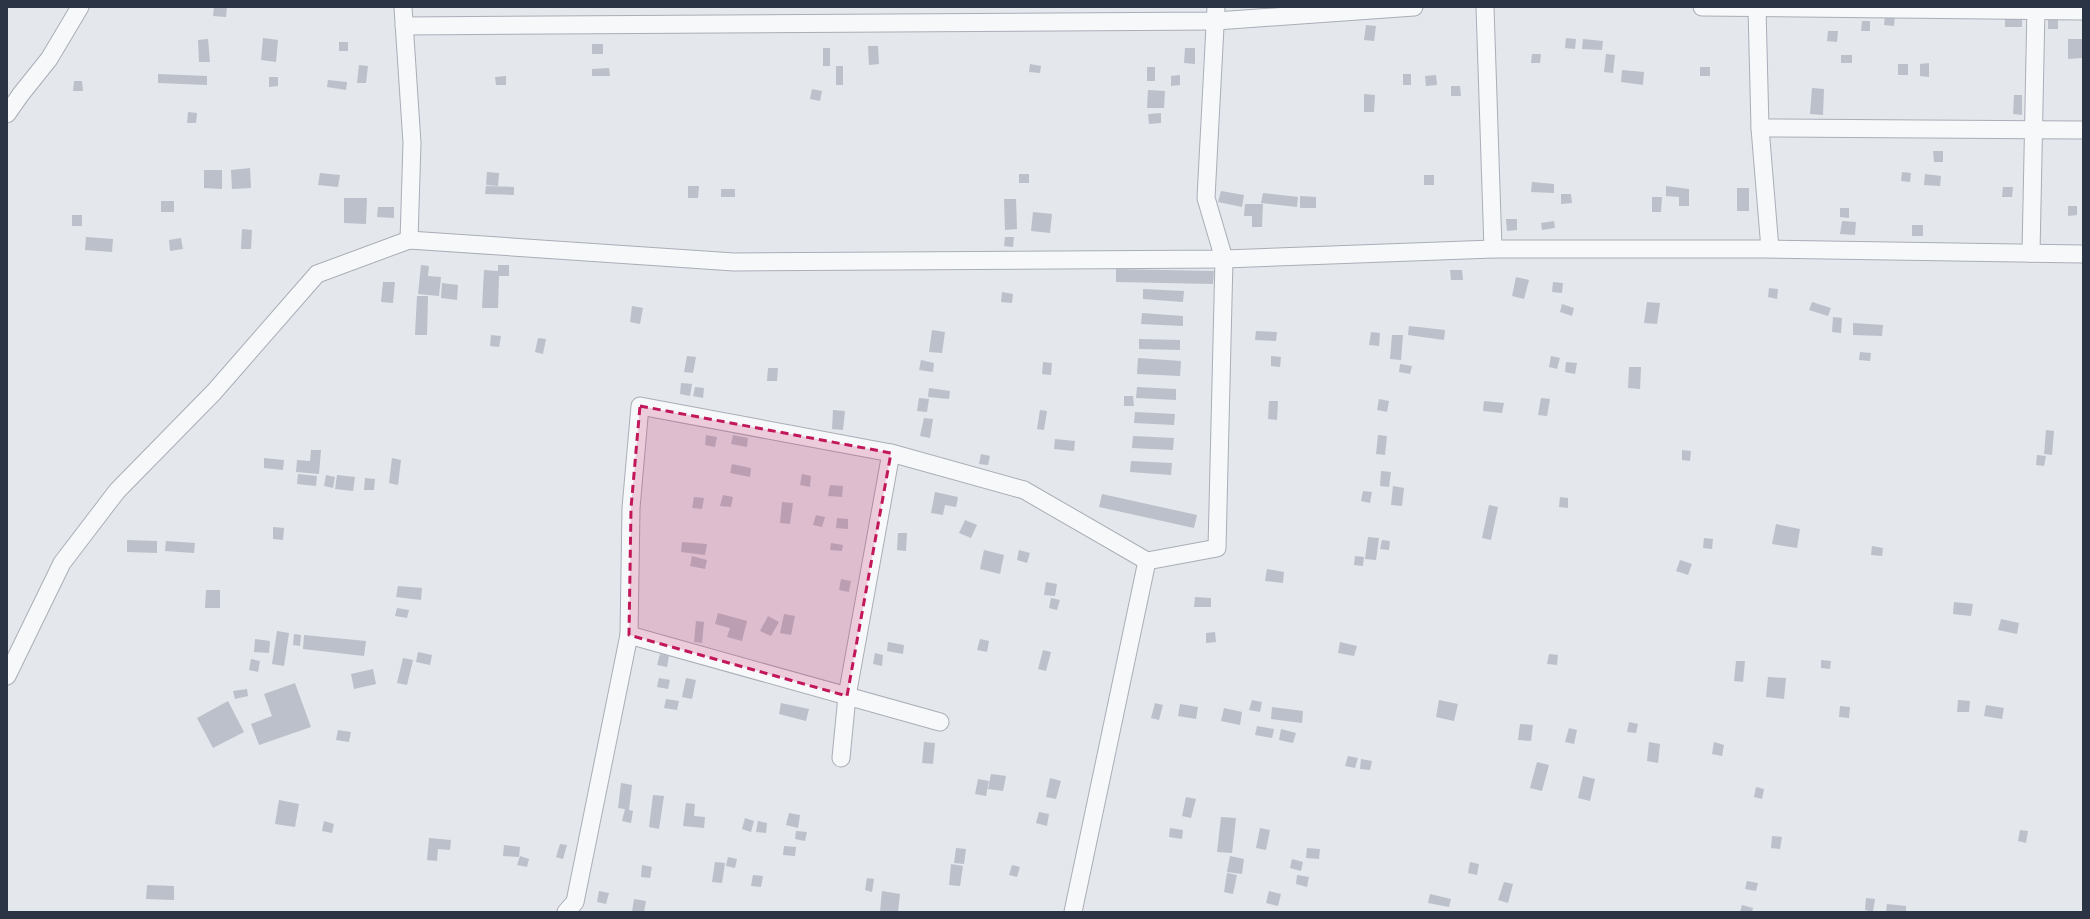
<svg xmlns="http://www.w3.org/2000/svg" width="2090" height="919" font-family="'DM Sans',sans-serif">
	<rect width="100%" height="100%" fill="#e4e7ec"/>
	<g fill="#bbc0ca">
		<path d="M214,7h13l-1,10 -13,-1z"/>
		<path d="M1885,15h10l-1,11 -10,-1z"/>
		<path d="M2005,15l17,1v11h-17z"/>
		<rect x="2048" y="16" width="10" height="13"/>
		<path d="M1862,21h8v10h-9z"/>
		<path d="M1366,25l10,1 -2,15 -10,-1z"/>
		<path d="M1828,31h10l-1,11 -10,-1z"/>
		<path d="M263,38l15,2 -2,22 -15,-2z"/>
		<path d="M1566,38l10,1 -1,10 -10,-1z"/>
		<path d="M208,39l2,23h-11l-1,-22z"/>
		<path d="M1583,39l20,2 -1,9 -20,-1z"/>
		<path d="M2068,39h15v19l-15,1z"/>
		<rect x="339" y="42" width="9" height="9"/>
		<rect x="592" y="44" width="11" height="10"/>
		<path d="M868,46h10l1,18 -10,1z"/>
		<rect x="823" y="48" width="7" height="18"/>
		<path d="M1185,48h10v16l-11,-1z"/>
		<path d="M1532,54h9l-1,9h-9z"/>
		<path d="M1606,54l9,1 -2,18 -9,-1z"/>
		<rect x="1841" y="55" width="11" height="8"/>
		<path d="M1929,63v14l-9,-1v-12z"/>
		<path d="M1030,64l11,2 -1,7 -11,-1z"/>
		<rect x="1898" y="64" width="10" height="11"/>
		<path d="M359,65l9,1 -2,17h-9z"/>
		<rect x="836" y="66" width="7" height="19"/>
		<rect x="1147" y="67" width="8" height="14"/>
		<rect x="1700" y="67" width="10" height="9"/>
		<path d="M609,68l1,8h-18v-7z"/>
		<path d="M1622,70l22,2 -1,13 -22,-3z"/>
		<path d="M158,74l49,2v9l-49,-2z"/>
		<rect x="1403" y="74" width="8" height="11"/>
		<path d="M1180,75v10l-9,1v-10z"/>
		<path d="M1436,75l1,10 -11,1 -1,-10z"/>
		<path d="M506,76v9h-10l-1,-8z"/>
		<path d="M269,77h9v9l-9,1z"/>
		<path d="M328,80l19,2 -1,8 -19,-3z"/>
		<path d="M74,81h8l1,10h-10z"/>
		<path d="M1451,86h9l1,10h-10z"/>
		<path d="M1812,88l12,1 -1,26 -13,-1z"/>
		<path d="M812,89l10,2 -2,10 -10,-2z"/>
		<path d="M1148,90l17,1 -1,17h-17z"/>
		<path d="M1364,94l11,1 -1,17h-10z"/>
		<path d="M2014,95h8v20l-9,-1z"/>
		<path d="M188,112l9,1 -1,10h-9z"/>
		<path d="M1161,113v10l-12,1 -1,-10z"/>
		<path d="M1933,151h10v11h-9z"/>
		<path d="M250,168l1,20 -19,1 -1,-19z"/>
		<path d="M204,170h18v19l-18,-1z"/>
		<path d="M487,172l12,1 -1,13 -12,-1z"/>
		<path d="M1902,172l9,1 -1,9 -9,-1z"/>
		<path d="M320,173l20,2 -2,12 -20,-2z"/>
		<rect x="1019" y="174" width="10" height="9"/>
		<path d="M1925,174l16,2 -1,10 -16,-1z"/>
		<rect x="1424" y="175" width="10" height="10"/>
		<path d="M1532,182l22,2v9l-23,-1z"/>
		<path d="M486,186l28,1v8l-29,-1z"/>
		<path d="M688,186h11l-1,12h-10z"/>
		<path d="M1666,186l23,3v17h-10v-9l-13,-1z"/>
		<path d="M2003,187h10l-1,10h-10z"/>
		<rect x="1737" y="188" width="12" height="23"/>
		<rect x="721" y="189" width="14" height="8"/>
		<path d="M1221,191l23,4 -2,12 -24,-5z"/>
		<path d="M1263,193l35,4 -1,10 -36,-4z"/>
		<path d="M1561,194h10l1,9 -11,1z"/>
		<path d="M1300,196l16,1v11h-16z"/>
		<path d="M1652,197h10l-1,15h-9z"/>
		<path d="M344,198h23l-1,26 -22,-1z"/>
		<path d="M1004,199h12l1,30 -12,1z"/>
		<rect x="161" y="201" width="13" height="11"/>
		<path d="M1245,204h18l-1,23h-10v-11h-8z"/>
		<path d="M2068,206h9v9l-9,1z"/>
		<path d="M378,207h16v11l-17,-1z"/>
		<path d="M1840,208h9v10l-9,-1z"/>
		<path d="M1033,212l19,2 -2,19 -19,-2z"/>
		<rect x="72" y="215" width="10" height="11"/>
		<path d="M1506,219h11v11l-10,1z"/>
		<path d="M1554,221l1,7 -13,2 -1,-7z"/>
		<path d="M1842,221l14,1 -1,13 -15,-1z"/>
		<rect x="1912" y="225" width="11" height="11"/>
		<path d="M242,229l10,1 -1,19h-10z"/>
		<path d="M86,237l27,2 -1,13 -27,-2z"/>
		<path d="M1005,237h9l-1,10 -9,-1z"/>
		<path d="M181,238l2,11 -13,2 -1,-11z"/>
		<path d="M421,265l8,1 -1,10 13,1 -2,19 -21,-2z"/>
		<path d="M498,265h11v11h-10l-1,32h-16l2,-38 14,1z"/>
		<path d="M1116,269l98,2 -1,13 -97,-2z"/>
		<path d="M1450,270h12l1,10h-12z"/>
		<path d="M1516,277l13,3 -5,19 -12,-3z"/>
		<path d="M383,282h12l-2,21 -12,-1z"/>
		<path d="M1553,282l10,1 -1,10 -10,-1z"/>
		<path d="M442,283l16,2 -1,15 -16,-2z"/>
		<path d="M1769,288l9,1 -1,10 -9,-2z"/>
		<path d="M1143,289l41,2 -1,11 -40,-3z"/>
		<path d="M1002,292l11,2 -1,9 -11,-1z"/>
		<path d="M417,296h11l-1,39h-12z"/>
		<path d="M1647,302l13,1 -3,21 -13,-1z"/>
		<path d="M1812,302l19,6 -3,8 -19,-6z"/>
		<path d="M1562,304l12,4 -2,8 -12,-4z"/>
		<path d="M632,306l11,2 -3,16 -10,-2z"/>
		<path d="M1142,313l41,3v10l-42,-2z"/>
		<path d="M1833,317l9,1 -1,15 -9,-1z"/>
		<path d="M1853,323l30,2 -1,11 -29,-1z"/>
		<path d="M1409,326l36,4 -1,10 -36,-5z"/>
		<path d="M932,330l13,2 -3,21 -13,-1z"/>
		<path d="M1256,331l21,1 -1,9 -21,-1z"/>
		<path d="M1371,332l9,1 -1,13 -10,-1z"/>
		<path d="M491,335l10,1 -2,11 -9,-1z"/>
		<path d="M1392,335h11l-2,25 -11,-1z"/>
		<path d="M538,338l8,1 -3,15 -8,-2z"/>
		<path d="M1139,339l41,1v10l-41,-1z"/>
		<path d="M1860,352l11,1 -1,8 -11,-1z"/>
		<path d="M687,356l9,1 -3,16 -9,-1z"/>
		<path d="M1271,356l10,1 -1,10 -9,-1z"/>
		<path d="M1551,356l9,2 -3,11 -8,-2z"/>
		<path d="M1138,358l43,3 -1,15 -43,-2z"/>
		<path d="M921,360l13,3 -1,9 -14,-2z"/>
		<path d="M1043,362l9,1 -1,12 -9,-1z"/>
		<path d="M1566,362l11,1 -2,11 -10,-2z"/>
		<path d="M1400,364l12,2 -2,8 -11,-2z"/>
		<path d="M1629,367h12l-1,22 -12,-1z"/>
		<path d="M768,368h10l-1,13h-10z"/>
		<path d="M681,383l11,1 -2,12 -10,-2z"/>
		<path d="M695,387l9,1 -1,10 -10,-2z"/>
		<path d="M1137,387l39,2v11l-40,-2z"/>
		<path d="M929,388l21,3 -1,8 -21,-2z"/>
		<path d="M1124,396h9l1,10h-10z"/>
		<path d="M919,398l10,1 -2,13 -10,-1z"/>
		<path d="M1541,398l9,1 -3,17 -9,-1z"/>
		<path d="M1379,399l10,2 -2,11 -10,-2z"/>
		<path d="M1269,401h9l-1,19 -9,-1z"/>
		<path d="M1484,401l20,2 -2,10 -19,-2z"/>
		<path d="M833,410l12,1 -2,19 -11,-1z"/>
		<path d="M1040,410l7,1 -3,19 -7,-1z"/>
		<path d="M1135,412l40,2 -1,11 -40,-2z"/>
		<path d="M924,418l9,1 -3,19 -10,-2z"/>
		<path d="M2046,430l8,1 -2,24 -8,-1z"/>
		<path d="M706,435l11,2 -2,10 -10,-2z"/>
		<path d="M733,435l15,3 -1,9 -16,-3z"/>
		<path d="M1378,435l9,1 -2,19 -9,-1z"/>
		<path d="M1133,436l41,2 -1,12 -41,-2z"/>
		<path d="M1055,439l20,2 -1,10 -20,-2z"/>
		<path d="M311,450h10l-2,24 -23,-2 1,-12 13,1z"/>
		<path d="M1682,450l9,1 -1,10 -8,-1z"/>
		<path d="M981,454l9,2 -2,9 -9,-1z"/>
		<path d="M2037,455l9,1 -2,10 -8,-1z"/>
		<path d="M264,458l20,2 -1,10 -19,-2z"/>
		<path d="M392,458l9,2 -3,25 -9,-2z"/>
		<path d="M1131,461l41,2 -1,12 -41,-3z"/>
		<path d="M732,464l19,4 -1,9 -20,-4z"/>
		<path d="M1381,471l10,1 -2,15 -9,-1z"/>
		<path d="M298,474l19,2 -1,10 -19,-2z"/>
		<path d="M802,474l9,2 -1,11 -10,-2z"/>
		<path d="M326,475l9,2 -2,11 -9,-2z"/>
		<path d="M337,475l18,2 -2,14 -18,-2z"/>
		<path d="M365,478l10,1 -1,11h-10z"/>
		<path d="M830,485l13,1 -1,11 -14,-1z"/>
		<path d="M1393,486l11,2 -2,18 -11,-1z"/>
		<path d="M1363,491l9,1 -2,11 -9,-2z"/>
		<path d="M935,492l23,5 -2,10 -11,-2 -2,10 -12,-2z"/>
		<path d="M1102,494l95,21 -3,13 -95,-21z"/>
		<path d="M723,495l10,2 -2,10 -11,-1z"/>
		<path d="M694,497l10,1 -2,11 -10,-1z"/>
		<path d="M1560,497l8,1v10l-9,-1z"/>
		<path d="M782,502l11,1 -3,21 -10,-1z"/>
		<path d="M1489,505l9,2 -7,33 -9,-2z"/>
		<path d="M816,515l9,2 -3,10 -9,-2z"/>
		<path d="M837,518l11,1v10l-12,-1z"/>
		<path d="M965,520l12,5 -6,13 -12,-5z"/>
		<path d="M1776,524l24,5 -3,19 -25,-4z"/>
		<path d="M273,527l11,1 -1,12 -10,-1z"/>
		<path d="M898,533h9l-1,18 -9,-1z"/>
		<path d="M1368,537l11,1 -3,22 -11,-1z"/>
		<path d="M1704,538l9,1 -1,10 -9,-1z"/>
		<path d="M127,540l30,1v12l-30,-1z"/>
		<path d="M1382,540l8,1 -1,9 -9,-1z"/>
		<path d="M166,541l29,2 -1,10 -29,-2z"/>
		<path d="M682,542l25,2 -2,11 -24,-3z"/>
		<path d="M831,543l12,2 -1,6 -12,-1z"/>
		<path d="M1872,546l11,2 -1,8 -11,-1z"/>
		<path d="M984,550l20,5 -4,19 -20,-5z"/>
		<path d="M1019,550l11,3 -3,10 -10,-3z"/>
		<path d="M692,556l15,4 -2,9 -15,-3z"/>
		<path d="M1355,556l9,1 -1,9 -9,-1z"/>
		<path d="M1680,560l12,4 -4,11 -12,-4z"/>
		<path d="M1267,569l17,3 -1,11 -18,-2z"/>
		<path d="M841,579l10,2 -2,11 -10,-2z"/>
		<path d="M1046,582l11,2 -2,12 -11,-1z"/>
		<path d="M398,586l24,2 -1,12 -25,-3z"/>
		<path d="M206,590h14v18h-15z"/>
		<path d="M1195,597l16,1v9h-17z"/>
		<path d="M1051,598l9,2 -3,10 -8,-2z"/>
		<path d="M1954,602l19,2 -2,12 -18,-2z"/>
		<path d="M397,608l12,2 -2,8 -12,-2z"/>
		<path d="M718,613l29,8 -5,20 -15,-4 3,-9 -15,-4z"/>
		<path d="M784,614l11,2 -4,19 -11,-2z"/>
		<path d="M768,616l11,6 -8,14 -11,-5z"/>
		<path d="M2001,619l18,4 -2,11 -19,-4z"/>
		<path d="M696,621l8,1 -2,21 -8,-1z"/>
		<path d="M277,631l12,2 -5,33 -12,-2z"/>
		<path d="M1215,632l1,10 -10,1v-10z"/>
		<path d="M294,634l7,1 -1,11 -7,-1z"/>
		<path d="M304,635l62,6 -2,15 -61,-7z"/>
		<path d="M255,639l15,2 -1,12 -15,-1z"/>
		<path d="M980,639l9,2 -2,11 -10,-2z"/>
		<path d="M888,642l16,3 -1,9 -16,-3z"/>
		<path d="M1340,642l17,4 -3,10 -16,-3z"/>
		<path d="M1043,650l8,2 -5,19 -8,-2z"/>
		<path d="M418,652l14,3 -2,10 -14,-3z"/>
		<path d="M875,653l8,2 -1,11 -9,-2z"/>
		<path d="M660,654l9,2 -2,11 -10,-2z"/>
		<path d="M1549,654l9,1 -1,10 -10,-1z"/>
		<path d="M403,658l10,2 -6,25 -10,-2z"/>
		<path d="M251,659l9,2 -2,11 -9,-2z"/>
		<path d="M1821,660l10,1 -1,8 -9,-1z"/>
		<path d="M1736,661h9l-2,21 -9,-1z"/>
		<path d="M373,669l3,15 -22,5 -3,-15z"/>
		<path d="M1768,677l18,1 -2,21 -18,-2z"/>
		<path d="M659,678l11,2 -2,9 -11,-2z"/>
		<path d="M686,678l10,2 -4,19 -10,-2z"/>
		<path d="M295,683l16,44 -52,18 -8,-21 21,-8 -8,-22z"/>
		<path d="M247,689l1,7 -13,3 -2,-8z"/>
		<path d="M666,699l13,2 -2,9 -13,-2z"/>
		<path d="M1252,700l10,2 -2,10 -11,-2z"/>
		<path d="M1439,700l19,4 -4,17 -18,-4z"/>
		<path d="M1958,700l12,1 -1,11h-12z"/>
		<path d="M228,701l16,31 -31,16 -16,-30z"/>
		<path d="M781,703l28,6 -3,12 -27,-7z"/>
		<path d="M1155,703l8,2 -4,15 -8,-2z"/>
		<path d="M1180,704l18,3 -2,12 -18,-3z"/>
		<path d="M1986,705l18,3 -2,11 -18,-3z"/>
		<path d="M1840,706l10,1 -1,11 -10,-1z"/>
		<path d="M1272,707l31,4 -1,12 -31,-4z"/>
		<path d="M1224,708l18,4 -2,13 -19,-4z"/>
		<path d="M1629,722l9,2 -2,9 -9,-1z"/>
		<path d="M1520,724l13,1 -2,16 -13,-1z"/>
		<path d="M1257,726l17,3 -2,9 -17,-3z"/>
		<path d="M1569,728l8,2 -3,14 -9,-2z"/>
		<path d="M1281,729l15,4 -3,10 -14,-3z"/>
		<path d="M338,730l13,2 -2,10 -13,-2z"/>
		<path d="M924,742l11,1 -2,21 -11,-1z"/>
		<path d="M1649,742l11,2 -2,19 -11,-2z"/>
		<path d="M1714,742l10,3 -2,11 -10,-2z"/>
		<path d="M1348,756l10,2 -3,10 -10,-2z"/>
		<path d="M1361,759l11,2 -2,9 -10,-1z"/>
		<path d="M1537,762l12,3 -7,26 -12,-3z"/>
		<path d="M991,774l15,2 -3,15 -15,-2z"/>
		<path d="M1583,776l12,3 -5,22 -12,-3z"/>
		<path d="M1050,778l11,3 -5,18 -10,-2z"/>
		<path d="M978,779l11,2 -3,15 -11,-2z"/>
		<path d="M621,783l11,2 -3,25 4,1 -2,12 -9,-2 3,-12 -7,-1z"/>
		<path d="M1756,787l8,2 -2,10 -8,-2z"/>
		<path d="M653,795l11,1 -5,33 -10,-2z"/>
		<path d="M1186,797l10,2 -5,19 -9,-2z"/>
		<path d="M279,800l20,4 -4,23 -20,-3z"/>
		<path d="M686,803l9,1 -1,12 11,1 -1,11 -21,-2z"/>
		<path d="M1039,812l10,2 -2,12 -11,-3z"/>
		<path d="M789,813l11,2 -2,13 -12,-3z"/>
		<path d="M1221,817l15,1 -4,35 -15,-1z"/>
		<path d="M745,818l9,3 -3,11 -9,-3z"/>
		<path d="M324,821l10,3 -2,9 -10,-2z"/>
		<path d="M758,821l9,2 -1,10 -10,-1z"/>
		<path d="M1170,828l13,2 -1,9 -13,-2z"/>
		<path d="M1260,828l10,2 -4,20 -10,-2z"/>
		<path d="M2020,830l8,1 -2,12 -8,-2z"/>
		<path d="M796,831l11,1 -2,9 -10,-2z"/>
		<path d="M1772,836l10,1 -2,12 -9,-1z"/>
		<path d="M429,838l22,2 -1,10 -12,-1 -1,12 -10,-1z"/>
		<path d="M560,844l7,1 -4,14 -7,-2z"/>
		<path d="M504,845l16,2 -1,10 -16,-1z"/>
		<path d="M784,846l12,1 -1,9 -12,-1z"/>
		<path d="M956,848l10,1 -2,15 -10,-1z"/>
		<path d="M1307,848l13,1 -1,10 -13,-1z"/>
		<path d="M520,856l9,3 -2,8 -10,-2z"/>
		<path d="M1230,856l14,3 -2,15 -15,-2z"/>
		<path d="M728,857l9,2 -2,9 -9,-2z"/>
		<path d="M1292,859l11,3 -2,9 -11,-3z"/>
		<path d="M715,862l10,1 -3,20 -10,-1z"/>
		<path d="M1470,862l9,2 -2,11 -9,-2z"/>
		<path d="M951,864l12,2 -3,20 -11,-1z"/>
		<path d="M642,865l10,2 -2,11 -9,-1z"/>
		<path d="M1012,865l8,2 -3,10 -8,-2z"/>
		<path d="M1227,873l10,2 -4,19 -9,-2z"/>
		<path d="M753,875l10,1 -2,11 -10,-1z"/>
		<path d="M1297,875l12,2 -2,10 -11,-3z"/>
		<path d="M867,878l7,1 -2,13 -7,-2z"/>
		<path d="M1747,881l11,2 -2,8 -11,-2z"/>
		<path d="M1504,882l9,2 -5,19 -10,-3z"/>
		<path d="M147,885l27,1v14l-28,-1z"/>
		<path d="M599,891l10,2 -3,11 -9,-2z"/>
		<path d="M882,891l18,3 -2,18h-18z"/>
		<path d="M1269,891l12,3 -3,12 -12,-3z"/>
		<path d="M1430,894l21,5 -2,8 -21,-4z"/>
		<path d="M1866,898l9,1 -2,13 -8,-2z"/>
		<path d="M634,899l12,2 -2,11h-12z"/>
		<path d="M1887,904l19,2v6h-20z"/>
		<path d="M1742,905l11,3 -1,4h-12z"/>
	</g>
	<g fill="none" stroke-linecap="round" stroke-linejoin="round">
		<g stroke="#a9aeb7" stroke-width="19">
			<g id="street">
				<path d="M403,7l9,136 -3,97"/>
				<path d="M1485,7l8,242"/>
				<path d="M1702,7l381,4"/>
				<path d="M1757,8l3,120 10,121"/>
				<path d="M404,26l812,-5 198,-14"/>
				<path d="M7,114l14,-20 28,-35 31,-52"/>
				<path d="M1760,128l323,2"/>
				<path d="M2031,253l5,-246"/>
				<path d="M629,635l311,87"/>
				<path d="M7,676l55,-113 55,-72 97,-99 103,-118 92,-34 325,22 490,-3 269,-10h277l313,5"/>
				<path d="M841,758l6,-62 44,-243"/>
				<path d="M566,912l9,-10 54,-267 2,-127 9,-102 251,47 133,37 123,71 70,-13 7,-289 -18,-61 10,-191"/>
				<path d="M1073,912l74,-351"/>
			</g>
		</g>
		<use href="#street" stroke="#f7f8fa" stroke-width="17"/>
	</g>
	<path fill="#c2185b" fill-opacity="0.2" stroke="#c2185b" stroke-width="3" stroke-dasharray="8 5" stroke-linejoin="round" d="M640,406l251,47 -44,243 -218,-61 2,-127z"/>
	<rect width="2090" height="919" fill="none" stroke="#2b3445" stroke-width="16"/>
</svg>
